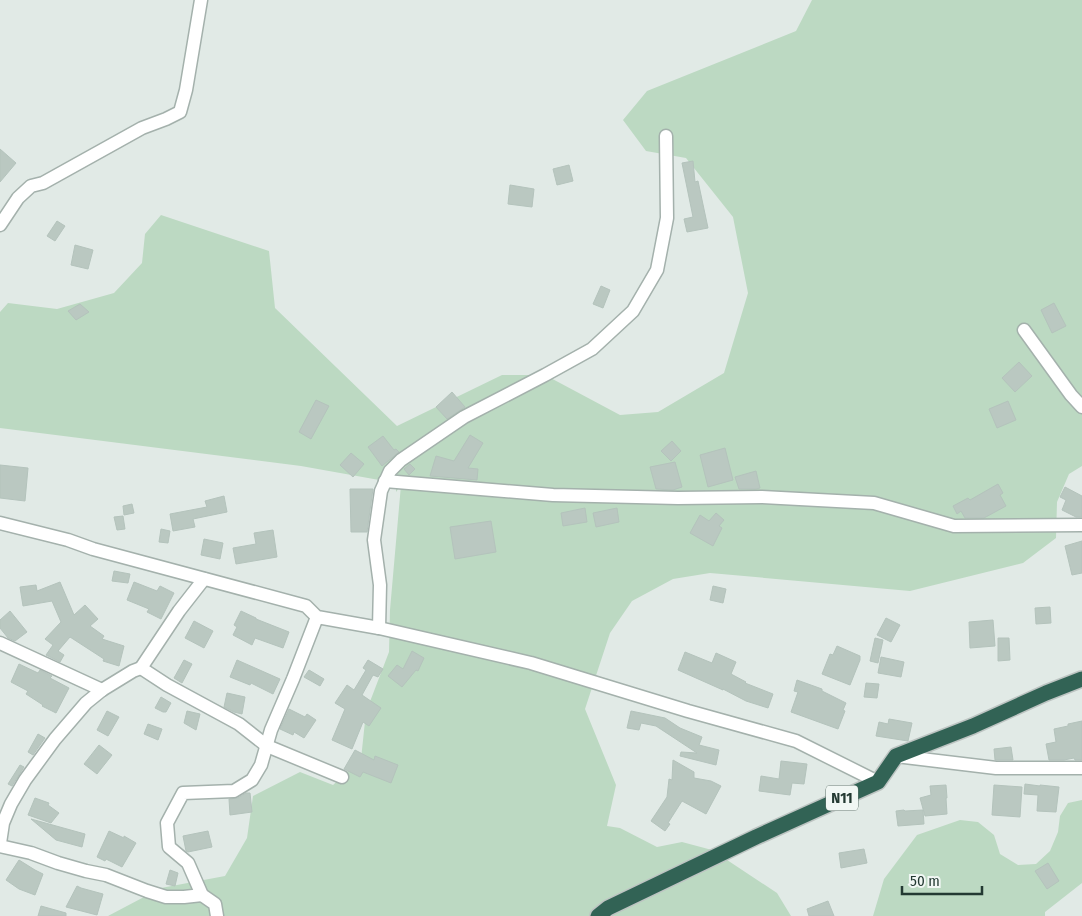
<svg xmlns="http://www.w3.org/2000/svg" width="1082" height="916" font-family="'Fira Sans Condensed',sans-serif">
	<rect width="100%" height="100%" fill="#e1eae6"/>
	<g fill="#bcd9c2">
		<path d="M812,0h270v466l-13,8 -12,28 -1,36 -33,25 -113,28 -200,-18 -37,6 -41,22 -22,32 -25,76 31,76 -9,41 13,2 37,19 25,-5 30,8 65,43 14,23h-683l53,-28 64,-12 22,-38 6,-42 47,-24 33,13 28,-26 5,-47 23,-60 1,-42 11,-125 -5,7v-9l-95,-17 -301,-38v-116l8,-9 49,6 57,-16 28,-30 3,-29 16,-19 108,36 6,57 122,118 105,-51h43l75,40 38,-3 66,-39 24,-80 -15,-76 -47,-59 -40,-7 -23,-31 24,-29 149,-60z"/>
		<path d="M1082,800v83l-37,29v4h-172l11,-37 33,-44 43,-15 18,2 16,13 6,19 18,11 18,-1 14,-13 8,-19 2,-16 8,-13z"/>
	</g>
	<g fill="#bac8c1" stroke="#b4c3bc">
		<path d="M0,149l16,14 -16,19z"/>
		<path d="M693,161l2,21 3,-1 10,47 -21,4 -3,-13 9,-2 -11,-54z"/>
		<path d="M569,165l4,16 -16,4 -4,-16z"/>
		<path d="M510,185l24,4 -2,18 -24,-3z"/>
		<path d="M57,221l8,5 -10,15 -8,-5z"/>
		<path d="M75,245l18,5 -5,19 -17,-4z"/>
		<path d="M601,286l9,4 -7,18 -10,-4z"/>
		<path d="M1054,303l12,23 -14,7 -11,-23z"/>
		<path d="M80,304l9,8 -13,8 -8,-9z"/>
		<path d="M1019,362l13,14 -17,16 -13,-14z"/>
		<path d="M452,392l13,15 -18,12 -11,-12z"/>
		<path d="M316,400l13,6 -18,33 -12,-7z"/>
		<path d="M1008,401l8,19 -19,8 -8,-19z"/>
		<path d="M470,435l13,8 -15,25 10,1 -1,11 -47,-4 6,-20 18,5z"/>
		<path d="M383,436l11,14 2,-1 3,3 -17,14 -14,-19z"/>
		<path d="M672,441l9,10 -10,10 -10,-10z"/>
		<path d="M725,448l8,32 -25,7 -8,-32z"/>
		<path d="M351,453l13,11 -11,13 -13,-12z"/>
		<path d="M675,462l7,25 -9,3 -17,-1 -6,-22z"/>
		<path d="M410,464l5,5 -6,6 -5,-6z"/>
		<path d="M0,465l28,3 -3,33 -25,-3z"/>
		<path d="M756,471l4,17 -4,1h-17l-4,-12z"/>
		<path d="M998,484l5,9 -3,2 6,11 -22,12h-19l-4,-7 -4,3 -4,-8 15,-8 2,2z"/>
		<path d="M1065,487l17,9v21h-6l-14,-7 4,-10 -6,-3z"/>
		<path d="M350,489h23l-6,43h-16z"/>
		<path d="M224,496l3,16 -34,7 2,8 -22,4 -3,-17 37,-7 -2,-6z"/>
		<path d="M132,504l2,9 -10,2 -1,-9z"/>
		<path d="M585,508l2,14 -24,4 -2,-13z"/>
		<path d="M617,508l2,14 -23,5 -3,-14z"/>
		<path d="M716,513l8,7 -5,6 3,2 -9,18 -23,-13 10,-18 9,6z"/>
		<path d="M123,516l2,13 -8,1 -3,-13z"/>
		<path d="M491,521l5,31 -41,7 -5,-32z"/>
		<path d="M161,529l9,2 -2,12 -9,-1z"/>
		<path d="M273,530l4,27 -41,7 -3,-16 23,-4 -2,-11z"/>
		<path d="M204,539l19,4 -3,16 -19,-4z"/>
		<path d="M1082,541v32l-10,2 -7,-29z"/>
		<path d="M114,571l16,3 -2,9 -16,-2z"/>
		<path d="M60,582l14,33 11,-10 13,14 -8,7 14,10 -2,3 22,7 -5,20 -16,-5 1,-2 -34,-22 -12,14 6,4 -4,7 -14,-7 7,-10 -8,-6 16,-17 -9,-21 -29,5 -3,-19 16,-2 1,6z"/>
		<path d="M134,582l23,9 3,-5 14,7 -13,26 -14,-7 2,-3 -22,-9z"/>
		<path d="M713,586l13,3 -3,14 -13,-3z"/>
		<path d="M1050,607l1,16 -15,1 -1,-16z"/>
		<path d="M10,611l17,21 -12,9 -7,-3 -8,-10v-8z"/>
		<path d="M241,611l15,7v1l33,13 -6,16 -28,-10 -3,7 -19,-10 4,-8 -3,-2z"/>
		<path d="M886,618l14,7 -9,17 -14,-7z"/>
		<path d="M993,620l2,26 -25,2 -1,-26z"/>
		<path d="M194,621l19,10 -9,17 -19,-10z"/>
		<path d="M875,638l8,2 -5,23 -8,-2z"/>
		<path d="M998,638h11l1,22 -12,1z"/>
		<path d="M837,646l23,10v4l-10,25 -28,-11 8,-20 3,1z"/>
		<path d="M412,651l12,7 -6,13 -2,-1 -14,17 -14,-11 9,-11 6,4z"/>
		<path d="M685,652l27,11 4,-10 20,9 -5,12 15,8 -1,1 28,11 -5,14 -22,-7 -23,-12v1l-45,-20z"/>
		<path d="M881,657l23,5 -3,15 -23,-4z"/>
		<path d="M184,660l8,4 -10,19 -8,-5z"/>
		<path d="M237,660l43,19 -7,15 -22,-11 -1,2 -20,-8z"/>
		<path d="M368,660l15,9 -5,8 -5,-2 -11,20 19,13 -12,18 -6,-4 -11,27 -20,-9 13,-31 -10,-6 12,-18 7,5 12,-20 -3,-2z"/>
		<path d="M19,664l19,9 2,-3 12,6 -2,2 19,10 -13,25 -14,-7 1,-1 -17,-11 2,-3 -17,-9z"/>
		<path d="M309,670l15,9 -4,7 -16,-9z"/>
		<path d="M797,680l25,9v2l24,12 -3,7 2,1 -7,18 -47,-17 7,-20 -4,-1z"/>
		<path d="M866,683l13,1 -2,14 -13,-1z"/>
		<path d="M227,693l18,4 -3,17 -8,-2 -10,-5z"/>
		<path d="M161,697l10,6 -5,9h-3l-8,-4z"/>
		<path d="M289,709l16,8 2,-3 9,6 -12,18 -10,-6 -1,3 -13,-6z"/>
		<path d="M107,711l12,6 -11,19 -11,-6z"/>
		<path d="M187,711l13,3 -4,16 -12,-7z"/>
		<path d="M631,711l34,7 15,10 22,9 -3,8 20,5 -3,15 -36,-9 1,-4 16,1 -41,-27 -15,-3 -2,7 -12,-2z"/>
		<path d="M889,719l23,4 -4,18 -32,-5 3,-14 9,2z"/>
		<path d="M1082,721v39h-7l-1,-2 -10,2h-15l-3,-16 10,-2 -2,-13 14,-3v-2z"/>
		<path d="M148,724l14,5 -4,11 -14,-6z"/>
		<path d="M38,734l7,4 -12,17 -5,-3z"/>
		<path d="M99,745l13,10 -15,19 -13,-10z"/>
		<path d="M1011,747l2,13h-18l-1,-11z"/>
		<path d="M355,750l19,10 1,-4 23,9 -7,18 -28,-11 -3,5 -16,-8z"/>
		<path d="M673,760l21,12v6l17,3 10,5 -15,28 -24,-13 -14,22 2,1 -5,7 -14,-10 16,-24 2,-18 3,1z"/>
		<path d="M781,761l26,3 -3,20 -12,-1 -2,12 -31,-4 2,-15 18,3z"/>
		<path d="M20,765l4,2 -12,19 -4,-2z"/>
		<path d="M1025,784l15,2v-1l19,2 -3,25 -19,-1 1,-16 -14,-1z"/>
		<path d="M946,785l1,13h-1l1,16 -22,2 -5,-18 11,-3 -1,-9z"/>
		<path d="M994,785l28,2 -2,30 -28,-2z"/>
		<path d="M246,793h4l2,19 -22,3 -1,-16 9,-1z"/>
		<path d="M35,798l14,5 -1,2 11,8 -8,10 -23,-8z"/>
		<path d="M904,810l1,1 18,-1 1,14 -26,2 -2,-15z"/>
		<path d="M31,819l54,15 -3,13 -26,-7z"/>
		<path d="M109,831l15,7v-2l12,7 -14,24 -16,-8 -1,2 -8,-4z"/>
		<path d="M208,831l4,16 -24,5 -2,-1 -3,-15z"/>
		<path d="M864,849l3,14 -26,5 -2,-15z"/>
		<path d="M19,860l16,10 8,4 -8,21 -16,-6 -13,-9z"/>
		<path d="M1048,863l11,18 -12,8 -12,-18z"/>
		<path d="M170,870l8,3 -3,13 -9,-2z"/>
		<path d="M77,886l4,2 22,6 -6,21 -31,-8z"/>
		<path d="M828,901l6,15h-25l-2,-7z"/>
		<path d="M41,906l25,7v3h-28z"/>
	</g>
	<g fill="none" stroke-linecap="round" stroke-linejoin="round">
		<g stroke="#a4b1ac" stroke-width="15">
			<g id="minor">
				<path d="M0,225l18,-27 13,-12 12,-3 99,-55 24,-9 14,-7 6,-22 15,-90"/>
				<path d="M1024,330l47,65 11,12"/>
				<path d="M385,481l168,14 125,3 84,-1 112,6 80,23 128,-1"/>
				<path d="M0,523l68,17 25,9 213,57 11,11 62,11 152,35 157,48 108,30 82,41"/>
				<path d="M204,579l-25,32 -38,57 26,17 72,39 28,22 75,31"/>
				<path d="M379,628l1,-43 -6,-45 7,-49 9,-20 11,-11 63,-43 81,-42 47,-26 41,-38 24,-41 10,-52 -1,-82"/>
				<path d="M0,643l102,47"/>
				<path d="M896,756l100,12h86"/>
				<path d="M0,843l3,-20 8,-19 14,-24 30,-41 31,-36 16,-13 31,-19 8,-3"/>
				<path d="M0,846l31,7 27,10 28,8 20,4 41,16 19,6h18l18,-2"/>
				<path d="M217,916l-2,-12 -13,-9 -14,-32 -19,-16 -2,-24 16,-30 51,-2 18,-11 9,-15 10,-35 22,-51 24,-62"/>
			</g>
		</g>
		<g stroke="#bdc4c2" stroke-width="18">
			<path id="highway" d="M598,916l10,-8 148,-71 122,-55 18,-26 77,-30 73,-33 36,-14"/>
		</g>
		<use href="#minor" stroke="#fff" stroke-width="12"/>
		<use href="#highway" stroke="#326355" stroke-width="15"/>
	</g>
	<g text-anchor="middle" stroke-width="4.5" stroke-linejoin="round" paint-order="stroke">
		<rect fill="#f1f7f4" stroke="#61726c" stroke-width="1" x="826" y="785.5" width="32" height="25" rx="4"/>
		<g font-size="15" font-weight="bold" fill="#233932">
			<text x="842" y="803">N11</text>
		</g>
	</g>
	<path d="M902 886v8h80v-8" fill="none" stroke="#233932" stroke-width="2.5"/>
	<text x="910" y="886" font-size="15" fill="#233932" stroke="#f1f7f4" stroke-width="4" paint-order="stroke">50 m</text>
</svg>
